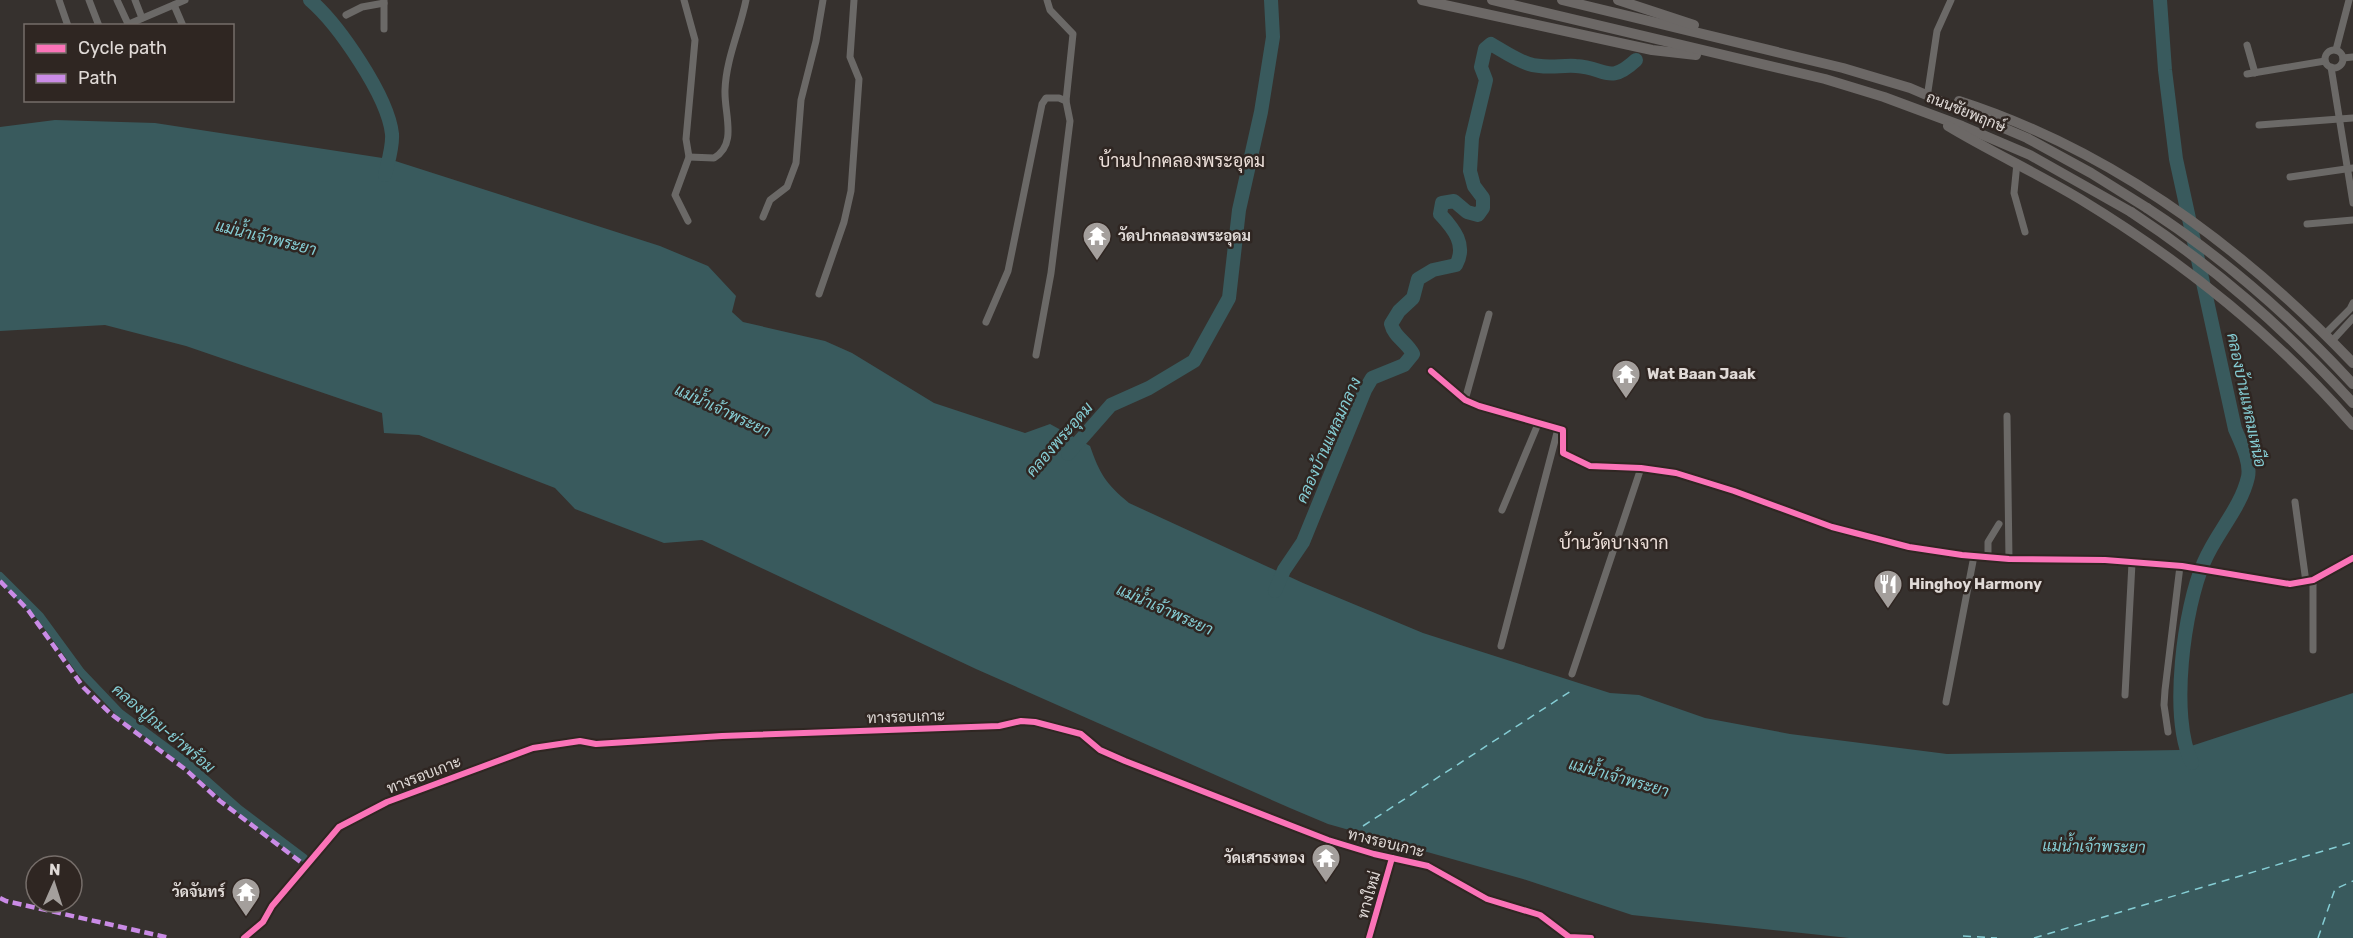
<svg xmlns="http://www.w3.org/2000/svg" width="2353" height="938" font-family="Rubik,Sarabun,sans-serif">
	<rect width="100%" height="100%" fill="#36312e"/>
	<path fill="#395a5d" d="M55,120l100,3 234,36 271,87 48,20 28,30 -4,16 11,10 82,19 27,12 82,50 91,30 25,-9 40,22c10,28 15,37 39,57l174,80 120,50 187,60 29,2 66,23 85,16 157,20 232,-4 174,-57v245h-504l-217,-23 -109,-36 -195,-55 -38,-16 -314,-139 -274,-129 -38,3 -89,-34 -20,-21 -136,-53 -35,-2 -2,-20 -196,-67 -81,-21 -105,6v-204z"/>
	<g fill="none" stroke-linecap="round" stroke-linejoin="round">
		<path stroke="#395a5d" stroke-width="8" d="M0,576l40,40 41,56 39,41 66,49 53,47 65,49"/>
		<g stroke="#395a5d" stroke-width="14">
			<path d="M310,0c28,24 78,96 82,134 1,13 -4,28 -7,41"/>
			<path d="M2160,0l5,70 11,89 59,270c6,14 16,33 13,48 -7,31 -32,56 -44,85 -20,46 -35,155 -12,201"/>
			<path d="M1068,454l43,-49 38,-17 45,-27 35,-63 10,-88 22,-98 12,-75 -2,-37"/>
			<path d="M1275,591l9,-21 19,-28 62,-152 7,-12 32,-13 9,-11c-6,-12 -19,-17 -22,-30l8,-13 14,-13 5,-19 15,-9 23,-5c11,-20 -2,-36 -16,-51l2,-11 12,-2 13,11 11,3 5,-7v-10l-9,-12 -4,-15 2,-33 14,-58 -5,-13 4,-18 6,-5c12,7 25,16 38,20 15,5 32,1 47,2 29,1 32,20 60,-6"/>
		</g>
		<g stroke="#85cdd4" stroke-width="1.5" stroke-dasharray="8 6" stroke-linecap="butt">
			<path d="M1363,826l208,-135"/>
			<path d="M1963,936l34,2"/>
			<path d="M2034,938l319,-96"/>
			<path d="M2318,938l17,-49 18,-8"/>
		</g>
		<g stroke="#6b6967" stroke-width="7">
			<path d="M59,0l9,26"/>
			<path d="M89,0l10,26"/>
			<path d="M117,0l12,26"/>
			<path d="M135,0l7,18"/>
			<path d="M384,0v29"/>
			<path d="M684,0l11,40 -9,99 3,18 -14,38 13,26"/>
			<path d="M174,5l9,21"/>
			<path d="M346,15l16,-8 22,-4"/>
			<path d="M129,24l56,-24"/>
			<path d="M2247,45l8,28"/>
			<path d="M2336,50l13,-50"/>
			<circle cx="2334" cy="59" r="9"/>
			<path d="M2343,58l10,-1"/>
			<path d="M2331,67l22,136"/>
			<path d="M2247,74l78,-13"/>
			<path d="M1928,91l9,-60 14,-31"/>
			<path d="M2259,125l94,-7"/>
			<path d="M689,157l25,1c24,-14 10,-44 11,-68 1,-31 15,-60 21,-90"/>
			<path d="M2017,163l-3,30 11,39"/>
			<path d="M2290,177l63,-9"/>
			<path d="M763,217l7,-17 17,-13 9,-24 5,-63 15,-59 7,-41"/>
			<path d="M2307,224l46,-4"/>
			<path d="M819,294l25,-72 7,-31 8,-112 -9,-22 4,-57"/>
			<path d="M986,322l22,-51 34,-167 4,-6h13l7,3"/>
			<path d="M2325,334l25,-25 3,-6"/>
			<path d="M2332,341l21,-23"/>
			<path d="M1036,355l15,-82 19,-152 -4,-20 7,-67 -23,-24 -3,-10"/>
			<path d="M1431,371l34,29 14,6 84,24v23l27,13 51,2 35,5 58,18 98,36 77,20 53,8 47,4 96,1 77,6 108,18 23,-4 40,-22"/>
			<path d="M1465,400l24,-86"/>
			<path d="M2007,416l2,143"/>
			<path d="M2295,502l11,80"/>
			<path d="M1502,510l36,-86"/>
			<path d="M1988,558v-16l11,-18"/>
			<path d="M2313,580v70"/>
			<path d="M1501,646l57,-217"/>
			<path d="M1572,674l69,-206"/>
			<path d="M2125,695l7,-132"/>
			<path d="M1946,702l28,-146"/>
			<path d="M2168,732l-4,-27 1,-15 15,-124"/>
		</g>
		<g stroke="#6c6866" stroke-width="10">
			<path d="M1422,0l230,50 44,5"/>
			<path d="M1492,0l333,79 59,18 78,29 68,29 101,57"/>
			<path d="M1562,0l281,68 67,20 117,50 64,35 56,35"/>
			<path d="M1618,0l76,25"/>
			<path d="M1959,101c152,49 284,147 394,262"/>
			<path d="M1948,126c43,26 89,47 132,73 102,62 194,135 273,226"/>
		</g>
		<g stroke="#6c6866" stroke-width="10">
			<path d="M2147,208c77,50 144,109 206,176"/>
			<path d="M2131,212c85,56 153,116 222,191"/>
		</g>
		<g stroke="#ca8be6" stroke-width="4.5" stroke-dasharray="9 4.5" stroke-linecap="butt">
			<path d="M0,581l28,29 56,78 27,26 74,55 35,32 86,65"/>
			<path d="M0,898l6,3 164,37"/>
		</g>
		<g stroke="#2f2622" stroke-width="10">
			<g id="cycleway">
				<path d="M1431,371l34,29 14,6 84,24v23l27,13 51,2 35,5 58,18 98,36 77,20 53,8 47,4 96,1 77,6 108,18 23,-4 40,-22"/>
				<path d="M244,938l19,-16 9,-16 67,-79 48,-25 146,-54 47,-7 16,3 126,-8 277,-10 22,-5 14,1 46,12 19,16 25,11 203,79 46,14 54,12 59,33 53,16 29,22 22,1"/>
				<path d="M1369,938l23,-80"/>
			</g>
		</g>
		<use href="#cycleway" stroke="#fb73b8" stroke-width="6"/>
	</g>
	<defs>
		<g id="temple-pin" transform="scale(1.5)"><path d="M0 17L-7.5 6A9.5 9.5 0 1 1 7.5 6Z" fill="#a49f9c" stroke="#2f2622"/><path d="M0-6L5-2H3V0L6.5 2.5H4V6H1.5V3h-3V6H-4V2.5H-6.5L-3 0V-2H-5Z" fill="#fff"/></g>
		<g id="restaurant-pin" transform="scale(1.5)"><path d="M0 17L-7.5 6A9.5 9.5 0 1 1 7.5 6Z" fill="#a49f9c" stroke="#2f2622"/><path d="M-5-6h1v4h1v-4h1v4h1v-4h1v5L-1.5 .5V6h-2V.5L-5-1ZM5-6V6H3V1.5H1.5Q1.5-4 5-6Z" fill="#fff"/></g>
	</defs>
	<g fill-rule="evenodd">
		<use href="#temple-pin" x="1097" y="236"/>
		<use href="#temple-pin" x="1626" y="374"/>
		<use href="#restaurant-pin" x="1888" y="584"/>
		<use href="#temple-pin" x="1326" y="858"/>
		<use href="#temple-pin" x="246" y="892"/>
	</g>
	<g text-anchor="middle" stroke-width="5" stroke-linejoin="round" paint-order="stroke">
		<g font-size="15" fill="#e0dad7" stroke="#2f2622">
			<text transform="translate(1966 112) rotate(22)" y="5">ถนนชัยพฤกษ์</text>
			<text transform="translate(906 717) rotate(-2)" y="5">ทางรอบเกาะ</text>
			<text transform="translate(424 775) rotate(-21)" y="5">ทางรอบเกาะ</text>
			<text transform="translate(1386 843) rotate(14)" y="5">ทางรอบเกาะ</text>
			<text transform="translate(1369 895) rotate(-74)" y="5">ทางใหม่</text>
		</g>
		<g font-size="15" font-weight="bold" fill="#e0dad7" stroke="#2f2622" text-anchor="start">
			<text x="1118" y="241">วัดปากคลองพระอุดม</text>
			<text x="1647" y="379">Wat Baan Jaak</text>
			<text x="1909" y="589">Hinghoy Harmony</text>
			<text x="1305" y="863" text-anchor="end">วัดเสาธงทอง</text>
			<text x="225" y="897" text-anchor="end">วัดจันทร์</text>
		</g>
		<g font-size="16" font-style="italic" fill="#85cdd4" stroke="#2f2622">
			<text transform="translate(266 237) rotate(14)" y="6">แม่น้ำเจ้าพระยา</text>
			<text transform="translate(2247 400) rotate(78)" y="6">คลองบ้านแหลมเหนือ</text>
			<text transform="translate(723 410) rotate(25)" y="6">แม่น้ำเจ้าพระยา</text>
			<text transform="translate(1059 439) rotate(-49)" y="6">คลองพระอุดม</text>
			<text transform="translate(1328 440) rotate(-66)" y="6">คลองบ้านแหลมกลาง</text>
			<text transform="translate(1165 609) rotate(24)" y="6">แม่น้ำเจ้าพระยา</text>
			<text transform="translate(164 728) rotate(40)" y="6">คลองปู่ถม-ย่าพร้อม</text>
			<text transform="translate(1619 777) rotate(16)" y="6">แม่น้ำเจ้าพระยา</text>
			<text transform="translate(2094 846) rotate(1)" y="6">แม่น้ำเจ้าพระยา</text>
		</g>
		<g font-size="18" fill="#ebded8" stroke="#2f2622">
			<text x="1182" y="167">บ้านปากคลองพระอุดม</text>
			<text x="1614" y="549">บ้านวัดบางจาก</text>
		</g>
	</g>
	<rect x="24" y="24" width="210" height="78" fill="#2f2622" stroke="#766e6a" stroke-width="1.5"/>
	<rect x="36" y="44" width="30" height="9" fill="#fb73b8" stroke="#766e6a" stroke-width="1.5"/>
	<text x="78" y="54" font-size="18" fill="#e0dad7">Cycle path</text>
	<rect x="36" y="74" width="30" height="9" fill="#ca8be6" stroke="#766e6a" stroke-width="1.5"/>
	<text x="78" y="84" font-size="18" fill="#e0dad7">Path</text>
	<g transform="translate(54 884) rotate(3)"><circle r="28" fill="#2f2622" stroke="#766e6a" stroke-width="1.5"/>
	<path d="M0-4.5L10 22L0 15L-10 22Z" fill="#a49f9c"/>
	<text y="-9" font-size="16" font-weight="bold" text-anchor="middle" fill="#e0dad7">N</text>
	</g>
</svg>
